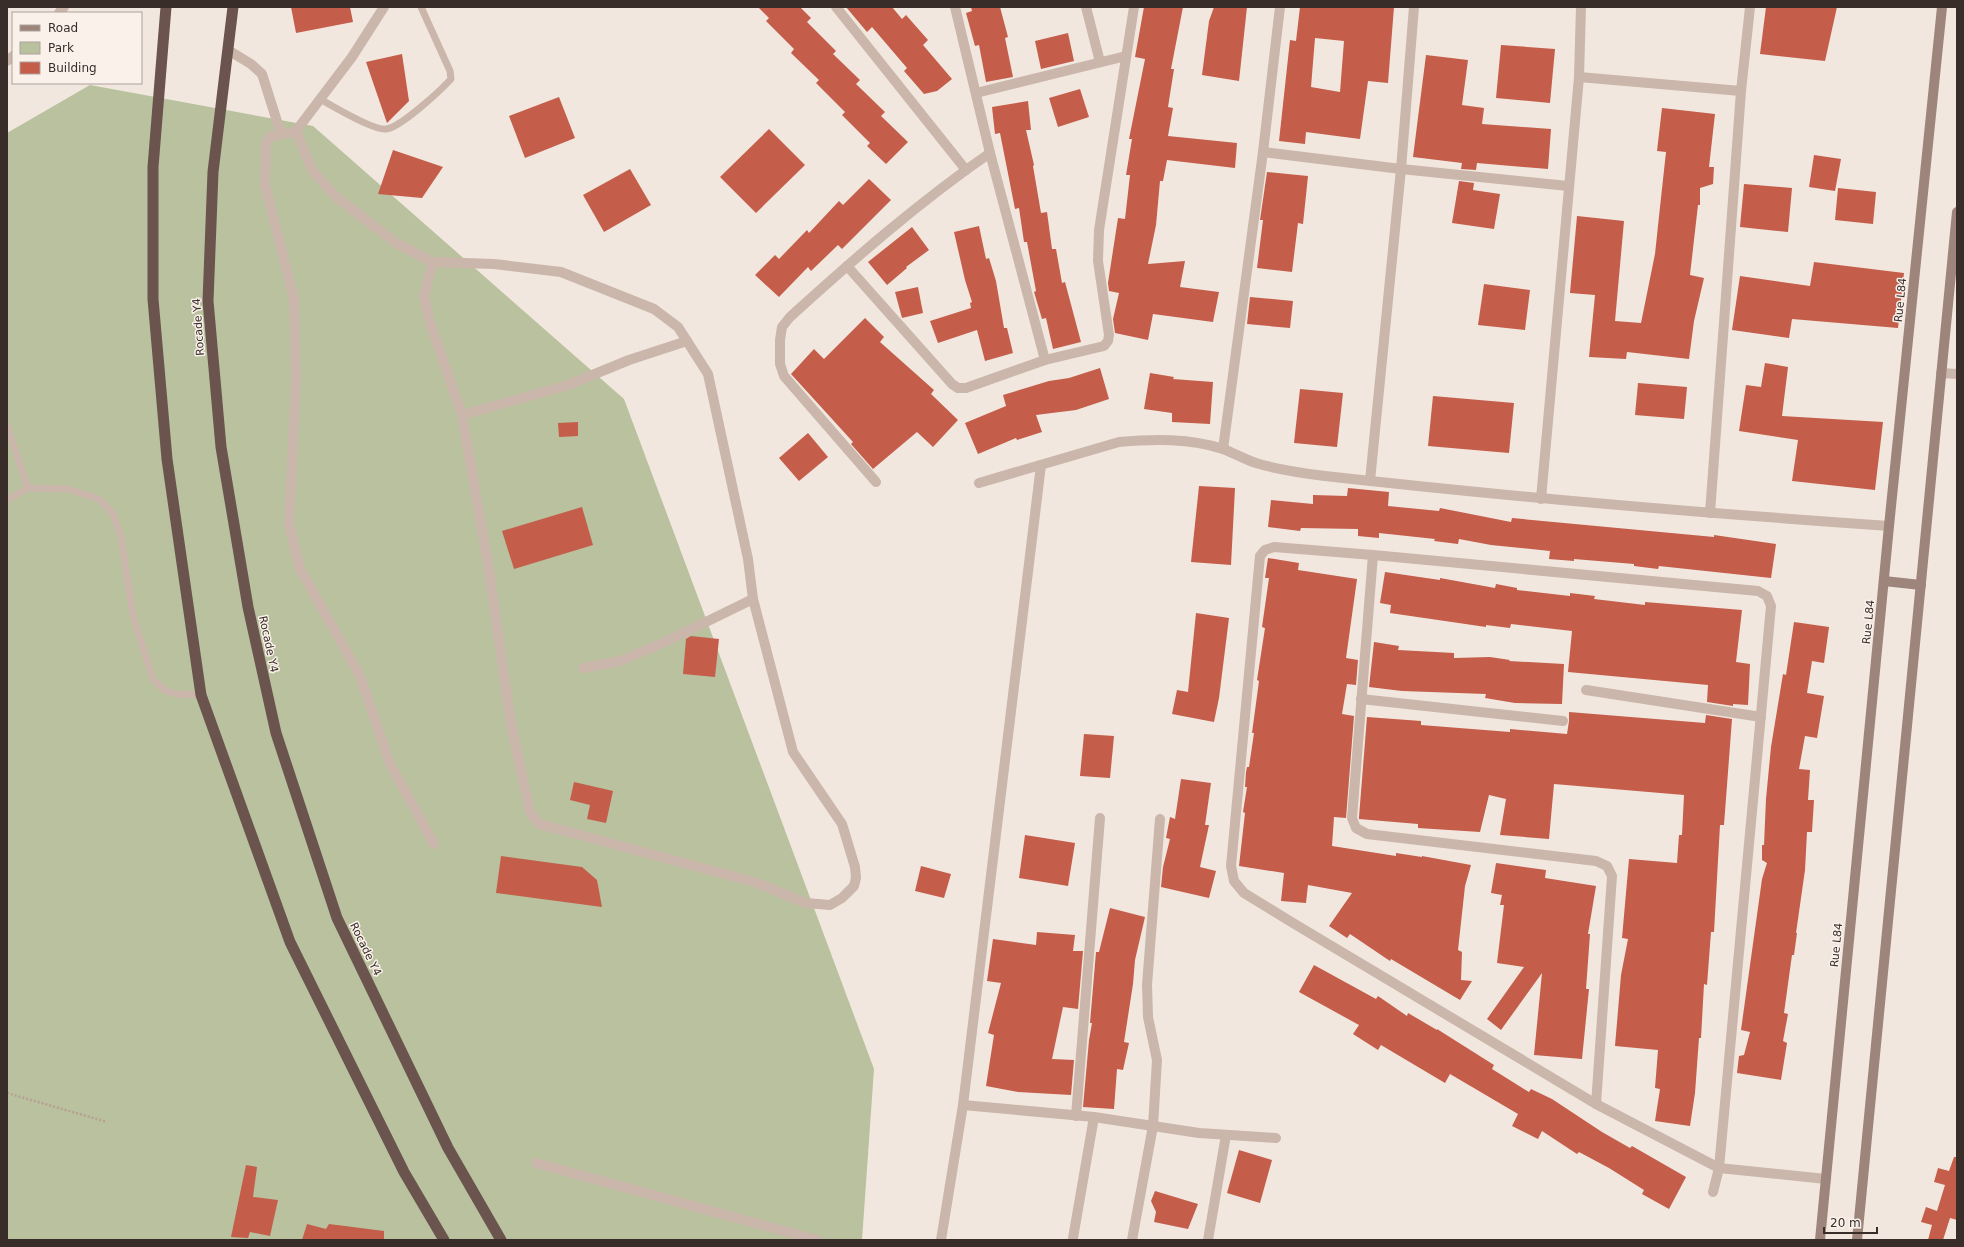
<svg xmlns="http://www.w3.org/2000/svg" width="1964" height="1247" font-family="'DejaVu Sans',sans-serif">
	<rect width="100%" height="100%" fill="#f2e7de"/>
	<path fill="#b9c19e" d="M90,85l223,41 311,273 250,670 -12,171h-855v-1107z"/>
	<g fill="#c45d4a" fill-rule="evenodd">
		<path d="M291,7h59l3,15 -57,11z"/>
		<path d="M758,7h42l11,11 -4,4 29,29 -3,3 27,26 -4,4 29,28 -4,4 27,26 -22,22 -19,-18 3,-3 -28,-28 3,-3 -29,-29 3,-3 -28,-27 3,-4 -28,-28 3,-3z"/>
		<path d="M846,7h46l10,12 4,-4 22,25 -5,5 29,34 -15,12 -13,3 -20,-23 3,-3 -35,-41 -5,5z"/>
		<path d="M971,7h29l8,30 -3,1 8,39 -27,5 -7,-37 -4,1 -9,-33 6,-2z"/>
		<path d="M1144,7h39l-12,62h3l-6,38 5,1 -5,28 69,7 -2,25 -68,-8 -4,21h-3l-4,44 -8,39 37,-3 -5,26 39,5 -6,30 -60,-8 -5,26 -33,-7 -2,-14 6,-26 -10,-2 -1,-8 10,-65 7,1 5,-44h-4l6,-36h-3l16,-80 -10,-2z"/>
		<path d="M1214,7h33l-8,74 -37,-6 7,-54z"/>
		<path d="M1300,7h94l-6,76 -20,-2 -8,58 -54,-7 -1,12 -26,-3 11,-101 6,1zM1315,38l29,3 -4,51 -29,-5z"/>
		<path d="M1766,7h71l-12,54 -65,-7z"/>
		<path d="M1068,33l6,28 -33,8 -6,-28z"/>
		<path d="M1501,45l54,4 -5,54 -54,-5z"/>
		<path d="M402,54l7,47 -22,22 -21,-61z"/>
		<path d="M1426,55l42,5 -6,45 22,3 -2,16 69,5 -3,40 -71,-6 -1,7 -15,-1 1,-6 -49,-6z"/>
		<path d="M1080,89l9,28 -31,10 -9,-29z"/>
		<path d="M559,97l16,41 -50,20 -16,-42z"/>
		<path d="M1028,101l3,29h-5l8,35 -1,1 8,47 6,-1 5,37h4l6,34 3,-1 16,60 -28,7 -7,-31 -4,1 -8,-27 2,-1 -9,-49h-3l-5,-34 -4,1 -15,-76 -5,1 -3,-27z"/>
		<path d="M1662,108l53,6 -6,53h5l-1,17 -13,4v17h-2l-8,70 14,3 -10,43 -5,38 -62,-7 -1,7 -37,-2 6,-62 -25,-2 7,-77 47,5 -9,100 26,2 14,-69 5,-47 6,-55 -9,-1z"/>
		<path d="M769,129l36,36 -49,48 -36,-36z"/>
		<path d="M393,150l50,17 -21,31 -44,-4z"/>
		<path d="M1814,155l27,4 -6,32 -26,-4z"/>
		<path d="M630,169l21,36 -47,27 -21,-37z"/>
		<path d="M1267,172l41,4 -5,48 -5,-1 -6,49 -35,-4 6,-48h-3z"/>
		<path d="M869,179l22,21 -49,49 -4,-4 -27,26 -3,-4 -29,30 -24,-22 20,-20 4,4 28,-29 2,3 30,-32 4,4z"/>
		<path d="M1459,181l15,2 -1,7 27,4 -6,35 -42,-6z"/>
		<path d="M1744,184l48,4 -4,44 -48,-5z"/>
		<path d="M1838,188l38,4 -3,32 -38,-4z"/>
		<path d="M979,226l7,33 3,-1 7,23 8,47h3l6,25 -28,8 -8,-31 -39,13 -8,-22 41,-13 -1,-5 2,-1 -7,-22 -11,-48z"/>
		<path d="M912,227l17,23 -23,17 1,1 -20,17 -19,-23z"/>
		<path d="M1814,262l90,11 -6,55 -106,-9 -3,19 -57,-8 8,-54 70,10z"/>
		<path d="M1484,284l46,6 -5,40 -47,-5z"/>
		<path d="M918,287l5,26 -21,5 -7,-26z"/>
		<path d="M1250,297l43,4 -3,27 -43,-4z"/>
		<path d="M865,318l19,19 -4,5 54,48 -3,4 27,26 -25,27 -16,-15 -44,37 -22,-25 2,-2 -62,-68 23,-25 10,10z"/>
		<path d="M1765,363l23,4 -6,49 101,6 -8,68 -83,-9 6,-41 -59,-9 7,-46 15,2z"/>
		<path d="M1100,368l9,31 -33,11 -40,5 6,17 -25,8 -1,-2 -38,16 -13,-31 41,-17 -3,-11 46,-14 20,-3z"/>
		<path d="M1150,373l24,4 -1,2 40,3 -3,42 -38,-2v-9l-28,-4z"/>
		<path d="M1638,383l49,4 -3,32 -49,-4z"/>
		<path d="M1300,389l43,4 -6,54 -43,-4z"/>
		<path d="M1433,396l81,7 -5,50 -81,-7z"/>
		<path d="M578,422v14l-19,1 -1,-14z"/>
		<path d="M808,433l20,24 -29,24 -20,-23z"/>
		<path d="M1199,486l36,2 -4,77 -40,-3z"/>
		<path d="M1348,488l41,4 -1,14 51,5 1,-3 71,14 1,-4 202,19v-2l62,9 -5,34 -112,-12 -1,3 -24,-3v-2l-60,-5v2l-25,-2 1,-8 -59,-6 -32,-6 -1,5 -24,-3 1,-2 -56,-6v5l-21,-2v-7l-57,-1 -1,3 -32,-4 3,-27 42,4v-9l34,1z"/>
		<path d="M582,507l11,38 -79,24 -12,-38z"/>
		<path d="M1268,558l31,5 -1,7 59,9 -11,79 12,2 -2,25 -9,-1 -5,30 12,2 -8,102 -12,-1 -2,29 64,10v-3l26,4v-1l49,9 -6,21 -7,64 4,2 -1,28 11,1 -12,19 -69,-41 -1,2 -40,-27 -3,4 -18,-12 23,-33 -44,-8 -2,18 -25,-2 3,-28 -45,-7 6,-53 -2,-1 4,-25h-2l1,-15 1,-5h2l5,-34h-2l7,-52 -2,-1 8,-52 -3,-1 7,-49h-4z"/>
		<path d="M1385,572l55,8v-2l55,10 1,-4 21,4v2l53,6v-3l25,3 -1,3 51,6v-3l97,8 -6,52 14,2 -2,41 -15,-1v2l-26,-4 1,-17 -140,-13 4,-41 -61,-7 -1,4 -24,-3v2l-96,-14 1,-8 -11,-2z"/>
		<path d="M1196,613l33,5 -10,80 -5,24 -42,-8 5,-24 11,2z"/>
		<path d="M1794,622l35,5 -5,36 -12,-2 -5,32 17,3 -7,42 -12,-2 -6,33 11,1 -2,30h6l-2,32h-5l-2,38 -9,63h1l-3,22h-2l-8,58 4,1 -5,27 4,2 -6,37 -44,-7 2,-17 5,-1 6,-23 -9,-2 21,-151 5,-16 -5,-3v-15h2l2,-46 5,-52 12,-73 3,1z"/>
		<path d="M691,636l28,3 -4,38 -32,-3 3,-35z"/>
		<path d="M1374,642l25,4 -1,4 56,3v5l36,-1 20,3 -1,1 55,3 -2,40 -47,-1 -30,-5 1,-4 -84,-3 -33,-4z"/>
		<path d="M1569,712l136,11 1,-8 26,4 -8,106h-4l-6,107h-3l-4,53 -3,-1 -3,54h-2l-4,55 -5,33 -35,-5 5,-32 -5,-1 3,-38 -43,-4 6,-71 7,-36 -6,-1 7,-79 48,4 2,-28h3l2,-40 -130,-11 -5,55 -49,-4 6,-36 -17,-4 -9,37 -62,-4v-4l-59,-5v-2l8,-100 54,4v4l89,7v-3l57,5 2,-13z"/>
		<path d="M1084,734l30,2 -4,42 -30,-2z"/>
		<path d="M1181,779l30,4 -6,42h4l-9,42 16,4 -7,27 -48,-11 2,-20 7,-28 -4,-1 4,-21 5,2z"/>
		<path d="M574,782l39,9 -7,32 -19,-4 3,-14 -20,-5z"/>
		<path d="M1025,835l50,8 -7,43 -49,-8z"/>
		<path d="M501,856l81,11 15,13 5,27 -106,-14z"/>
		<path d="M1496,863l50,7 -1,8 51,8 -8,48h2l-4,55h3l-7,70 -48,-4 8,-82 -41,57 -14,-11 37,-52 -27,-4 7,-58h-4l2,-10 -11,-2z"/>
		<path d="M921,866l30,8 -7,24 -29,-7z"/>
		<path d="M1110,908l35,9 -10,43 -2,24 -9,58 5,1 -6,27 -6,-1 -3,40 -31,-2 6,-67 3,-17h-2l6,-71h3z"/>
		<path d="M1037,932l38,3 -2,16h10l-5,58 -15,-2 -11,52 22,1 -3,35 -53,-3 -32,-6 8,-51 -6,-2 13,-50 -14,-2 6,-42 43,6z"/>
		<path d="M1314,965l62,34 2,-3 29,20 1,-3 29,17v-1l57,36 -2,4 37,23 2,-3 21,10 50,33 28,16 2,-2 54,31 -17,32 -27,-15 2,-4 -35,-22 -30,-16 -2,2 -35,-23 -4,8 -26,-13 6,-12 -68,-40 -5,9 -64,-38 -3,5 -25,-16 6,-9 -60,-33z"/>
		<path d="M1239,1150l33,10 -12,43 -33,-10z"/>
		<path d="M1954,1157h3v63l-7,-2 -7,22h-15l4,-15 -11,-3 5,-15 11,4 8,-26 -11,-3 4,-14 11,3z"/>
		<path d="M246,1165l11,2 -4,30 25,3 -8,36 -20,-4 -2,6 -17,-1z"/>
		<path d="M1155,1191l43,13 -10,25 -34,-7 2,-10 -5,-11z"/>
		<path d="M307,1224l19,5 3,-5 55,7v9h-82z"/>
	</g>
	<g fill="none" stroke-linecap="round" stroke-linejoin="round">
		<path stroke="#b6a094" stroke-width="2.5" stroke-dasharray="2 2" stroke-linecap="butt" d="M7,1093l100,29"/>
		<g stroke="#cab6aa" stroke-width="7">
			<path d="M320,99c12,7 54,32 66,30 14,-1 55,-39 65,-50l-1,-8 -29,-64"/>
			<path d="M7,426l21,62"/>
			<path d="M7,500l21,-12 40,1 31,10 14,15 8,23 12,79 20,63 11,11 12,4 25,1"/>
		</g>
		<g stroke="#cab6aa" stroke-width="10">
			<path d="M384,7l-32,50 -56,74 -27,6 -3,6 -1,42 29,114 2,81 -7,144 11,45 60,107 30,88 44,80"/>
			<path d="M836,7l130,163"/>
			<path d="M955,7l35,146 55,207"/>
			<path d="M1086,7l14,55"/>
			<path d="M59,13l5,-6"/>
			<path d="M228,50l23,14 11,10 19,60"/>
			<path d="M7,61l6,-5"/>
			<path d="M1579,77l162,14"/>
			<path d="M976,93l150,-37"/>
			<path d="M296,131l16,39 24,27 60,46 37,19 61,2 67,8 93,37 24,18 30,47 40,185 5,40 40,153 49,72 13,43 1,11 -2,8 -12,12 -12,7 -24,-2 -52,-21 -215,-58 -9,-12 -19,-88 -23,-160 -26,-149 -32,-92 -6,-27 9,-34"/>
			<path d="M1263,152l138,17 167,17"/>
			<path d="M847,266l105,118 6,4h8l79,-28 59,-14 4,-5 1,-6 -11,-74 1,-31 35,-223"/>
			<path d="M1941,373l16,1"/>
			<path d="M462,415l106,-30 61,-25 58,-19"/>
			<path d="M1223,449l40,-297 17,-145"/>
			<path d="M1370,481l31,-312 13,-162"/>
			<path d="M876,482l-92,-106 -4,-12v-24l2,-13 8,-10c64,-58 129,-115 200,-164"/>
			<path d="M979,483l140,-41c34,-3 71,-4 104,7 11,4 21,10 33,14 22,7 46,10 69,13 187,21 376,37 564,50"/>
			<path d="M1541,499l38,-422 2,-70"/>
			<path d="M1710,513l31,-422 9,-84"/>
			<path d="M1373,555l-21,263 4,10 11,6 229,27 11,5 5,10 -16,228"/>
			<path d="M583,668l37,-7 45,-19 88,-43"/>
			<path d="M1586,690l175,27"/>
			<path d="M1361,699l202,22"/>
			<path d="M963,1105l131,12 105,16 77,5"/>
			<path d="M1076,1116l24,-298"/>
			<path d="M536,1163l281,77"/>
			<path d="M1713,1192l6,-24 52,-562 -4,-10 -9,-5 -385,-36 -99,-8 -9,3 -5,6 -29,310 3,15 10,12 49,30 303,181 123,64 107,11"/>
			<path d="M1073,1238l21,-121"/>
			<path d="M941,1240l22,-135 78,-640"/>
			<path d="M1132,1240l21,-114 4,-66 -9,-43 -1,-32 13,-166"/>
			<path d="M1208,1240l18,-105"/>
		</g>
		<g stroke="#9e857b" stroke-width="10">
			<path d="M1884,581l37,4"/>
			<path d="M1820,1240l69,-714 53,-519"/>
			<path d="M1857,1240l100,-1028"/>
		</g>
		<g stroke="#6a544d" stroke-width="11">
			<path d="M166,7l-13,160v132l14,160 34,236 89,247 114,230 40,68"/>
			<path d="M233,7l-20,165 -5,129 13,146 27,160 28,126 61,185 111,230 53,92"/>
		</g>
	</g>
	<g text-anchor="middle" stroke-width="3" stroke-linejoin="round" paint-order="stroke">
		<g font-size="11" fill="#382d29" stroke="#faf1ea">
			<text transform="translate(1900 300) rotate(-84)" y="4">Rue L84</text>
			<text transform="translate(198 327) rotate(-94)" y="4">Rocade Y4</text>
			<text transform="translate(1868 622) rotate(-84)" y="4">Rue L84</text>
			<text transform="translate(269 644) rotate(78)" y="4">Rocade Y4</text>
			<text transform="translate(1836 945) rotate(-84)" y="4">Rue L84</text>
			<text transform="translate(366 949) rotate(64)" y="4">Rocade Y4</text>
		</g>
	</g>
	<rect width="1964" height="1247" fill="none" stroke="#382d29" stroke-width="16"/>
	<rect x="12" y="12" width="130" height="72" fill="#faf1ea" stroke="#aca39d"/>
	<rect x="20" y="25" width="20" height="6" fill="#9e857b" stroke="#aca39d"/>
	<text x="48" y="32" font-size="12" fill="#382d29">Road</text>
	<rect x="20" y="42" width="20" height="12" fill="#b9c19e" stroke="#aca39d"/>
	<text x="48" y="52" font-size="12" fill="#382d29">Park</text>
	<rect x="20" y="62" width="20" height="12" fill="#c45d4a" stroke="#aca39d"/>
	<text x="48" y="72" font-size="12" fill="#382d29">Building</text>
	<path d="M1824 1227v6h53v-6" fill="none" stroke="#382d29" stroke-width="2"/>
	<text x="1830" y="1227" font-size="12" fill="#382d29" stroke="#faf1ea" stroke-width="3" paint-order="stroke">20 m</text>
</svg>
